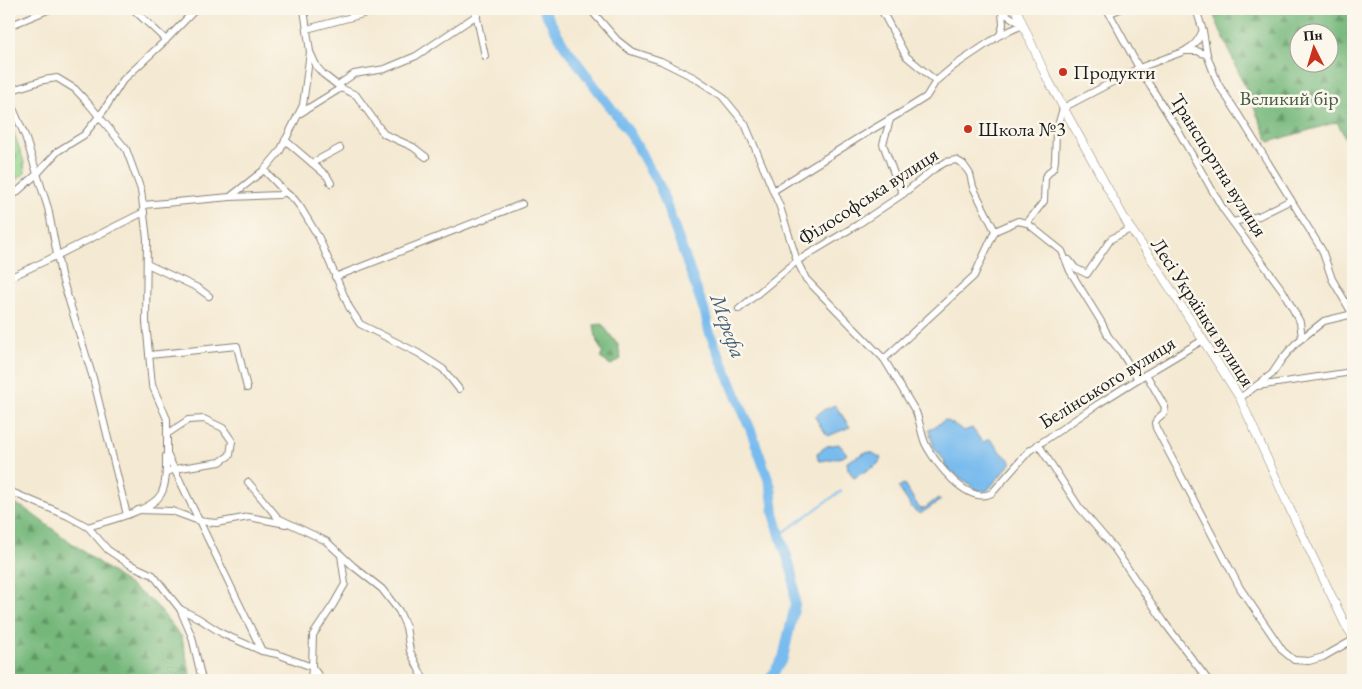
<svg xmlns="http://www.w3.org/2000/svg" width="1362" height="689" font-family="'EB Garamond',serif">
	<defs>
		<pattern id="forest-firs" width="22" height="20" patternUnits="userSpaceOnUse" patternTransform="scale(1.25)"><rect width="22" height="20" fill="#75b77a"/><path d="M5 1l3.5 6h-7zM16 11l3.5 6h-7z" fill="#5f9463"/></pattern>
		<pattern id="cemetery-stones" width="16" height="16" patternUnits="userSpaceOnUse" patternTransform="scale(1.25)"><rect width="16" height="16" fill="#92d68f"/><path d="M2 7V4a2 2 0 0 1 4 0v3zM10 15v-3a2 2 0 0 1 4 0v3z" fill="#7db77b"/></pattern>
	</defs>
	<rect width="100%" height="100%" fill="#fbf7ec"/>
	<filter id="ink" filterUnits="userSpaceOnUse"><feTurbulence type="fractalNoise" baseFrequency=".02" numOctaves="2"/><feDisplacementMap in="SourceGraphic" scale="10" xChannelSelector="R" yChannelSelector="G"/><feConvolveMatrix kernelMatrix="1 2 1 2 8 2 1 2 1" color-interpolation-filters="sRGB"/></filter>
	<filter id="wash" filterUnits="userSpaceOnUse"><feTurbulence type="fractalNoise" baseFrequency=".0096" numOctaves="4" result="noise"/><feDisplacementMap in="SourceGraphic" scale="20" xChannelSelector="R" yChannelSelector="G"/><feGaussianBlur stdDeviation="1.12" result="paint"/><feColorMatrix in="noise" values="0 0 0 0 0 0 0 0 0 0 0 0 0 0 0 0 0 1.4 0 .05"/><feComposite in="paint" operator="in"/></filter>
	<g filter="url(#wash)">
		<rect width="100%" height="100%" fill="#f4e9d2"/>
		<g fill="url(#forest-firs)" stroke="#486a4b" fill-rule="evenodd">
			<path d="M1211,9h142v143l-16,-30 -68,20zM1300,32h30v30h-30z"/>
			<path d="M602,324l16,21 3,14 -10,6 -11,-7 3,-6 -6,-9 -3,-18z"/>
			<path d="M9,501l15,7 130,95 27,33 11,44h-183z"/>
		</g>
		<path fill="url(#cemetery-stones)" stroke="#577956" d="M9,119l15,43 1,11 -16,13z"/>
		<g fill="#78bbee" stroke="#4a6c85">
			<path d="M835,405l15,22 -22,9 -7,-9 -6,-10 8,-7z"/>
			<path d="M945,420l10,5 9,6 8,-3 11,15 6,-5 14,16 9,8 -25,29 -10,-1 -32,-24 -1,-6 -10,-12 -5,-18z"/>
			<path d="M839,444l8,10 -4,3 -22,4 -3,-1 -1,-7 10,-7z"/>
			<path d="M866,452l7,1 8,5 -3,6 -24,14 -6,-9 -1,-7z"/>
			<path d="M904,484l16,25 5,-1 13,-10 3,2 -21,14 -7,-5 -15,-22z"/>
		</g>
		<g fill="none" stroke-linecap="round" stroke-linejoin="round">
			<path stroke="#78bbee" stroke-width="2" d="M780,535l61,-44"/>
			<path stroke="#78bbee" stroke-width="10" d="M543,9l21,36 65,87 31,55 45,126 4,18 41,97 21,59 3,26 6,22 13,40 2,30 -12,53 -14,22"/>
		</g>
	</g>
	<g filter="url(#ink)">
		<g fill="none" stroke-linecap="round" stroke-linejoin="round">
			<g stroke="#888277" stroke-width="8">
				<g id="minor">
					<path d="M133,9l33,31"/>
					<path d="M475,9l10,47"/>
					<path d="M590,9l27,31 14,11 30,10 34,17 27,18 23,28 35,83 17,54 9,18 78,80 32,53c4,10 5,21 9,31 9,19 43,63 67,50l37,-42 69,-47 40,-25 65,-39"/>
					<path d="M881,9l25,47 30,25"/>
					<path d="M1000,9l2,3 21,13"/>
					<path d="M1107,9l32,59 37,59 47,82 60,82 17,31 2,16"/>
					<path d="M1196,9l7,22 4,24 11,29 20,30 84,136 10,29 21,36"/>
					<path d="M1110,13l10,-4"/>
					<path d="M9,26l41,-17"/>
					<path d="M307,29l56,-15 10,-5"/>
					<path d="M1000,35l3,-10 -1,-13"/>
					<path d="M1186,50c9,-5 12,-9 16,-18"/>
					<path d="M310,52l7,15 6,7 18,14 15,7 28,39 29,13 13,10"/>
					<path d="M338,85l16,-11 31,-5 31,-13 61,-41"/>
					<path d="M9,91l35,-11 13,-2 18,11 13,14 38,46 15,41 6,49 -1,83 6,63 15,34v35l95,197"/>
					<path d="M9,99l16,37 23,72 13,67 32,103 34,137"/>
					<path d="M299,114l42,-26"/>
					<path d="M890,120l-7,24 13,35 7,15"/>
					<path d="M285,140l42,36 4,7"/>
					<path d="M312,163l28,-15"/>
					<path d="M264,170l21,22 9,7 7,9 18,30 30,69 11,17 58,29 25,16 16,20"/>
					<path d="M773,191l85,-53 49,-29 19,-12 10,-16 18,-15 46,-31 23,-10"/>
					<path d="M230,197l49,-2 6,-3"/>
					<path d="M9,199l28,-25 21,-23 26,-16 20,-25 19,-30 43,-40 30,-31"/>
					<path d="M143,205l87,-8 34,-27 16,-19 23,-46 7,-53 -6,-43"/>
					<path d="M1233,222l26,-6 32,-16"/>
					<path d="M1027,223l17,-22 1,-24 9,-10 1,-7 1,-27 7,-25 76,-40 46,-17h12l10,4"/>
					<path d="M995,231l23,-10 9,2 35,28 8,20 32,52 6,13 13,16 17,27"/>
					<path d="M1069,260l6,8 12,6 24,-35 19,-10"/>
					<path d="M147,264l51,24 11,8"/>
					<path d="M335,277l187,-73"/>
					<path d="M9,278l49,-23 86,-43"/>
					<path d="M739,309l58,-48 60,-36 46,-31 31,-25 12,-7 10,-2 7,4 7,10 3,13 22,44 -21,45 -90,83"/>
					<path d="M149,355l88,-9 10,42"/>
					<path d="M1146,374l19,33 -1,6 -7,6 -2,4 1,5 84,160 43,63 11,9 15,1 14,-4 30,-17"/>
					<path d="M1257,386l88,-13 8,-3"/>
					<path d="M1240,398l32,-24 10,-15 14,-16 28,-22 29,-7"/>
					<path d="M1038,444l41,63 35,41 53,78 41,54"/>
					<path d="M166,473l8,-4 46,-7 10,-7 2,-14 -9,-13 -19,-9 -16,1 -21,14"/>
					<path d="M248,482l30,36 48,23 27,25 29,23 17,22 7,16 4,24 14,29"/>
					<path d="M9,491l59,25 20,11 20,23 21,14 24,11 27,34 12,28 10,43"/>
					<path d="M138,510l34,1 27,10 17,2 33,-6 37,7"/>
					<path d="M88,527c19,-6 64,-16 73,-33 6,-10 5,-27 5,-38"/>
					<path d="M180,609l18,9 25,16 39,17 15,3 35,13 -1,13"/>
					<path d="M1345,624l8,-4"/>
					<path d="M322,680l-10,-13 1,-32 20,-30 12,-21 -4,-29"/>
					<path d="M1346,680l7,-5"/>
				</g>
			</g>
			<g stroke="#888277" stroke-width="9">
				<path id="tertiary" d="M1016,9l30,67 82,149 19,27 93,146 48,107 57,119 8,13"/>
			</g>
			<use href="#minor" stroke="#fff" stroke-width="6"/>
			<use href="#tertiary" stroke="#fff" stroke-width="8"/>
		</g>
	</g>
	<g fill="#c8321e" stroke="#fbf7ec" stroke-width="2">
		<circle cx="1063" cy="72" r="5"/>
		<circle cx="968" cy="129" r="5"/>
	</g>
	<g text-anchor="middle" stroke-width="5" stroke-linejoin="round" paint-order="stroke">
		<g font-size="20" fill="#1c1c1c" stroke="#fbf7ec" text-anchor="start">
			<text x="1073" y="79">Продукти</text>
			<text x="978" y="136">Школа №3</text>
		</g>
		<g font-size="20" fill="#455d44" stroke="#fbf7ec">
			<text x="1289" y="105">Великий бір</text>
		</g>
		<g font-size="20" fill="#1c1c1c" stroke="#fbf7ec">
			<text transform="translate(1219 165) rotate(58)" y="7">Транспортна вулиця</text>
			<text transform="translate(868 196) rotate(-33)" y="7">Філософська вулиця</text>
			<text transform="translate(1203 312) rotate(57)" y="7">Лесі Українки вулиця</text>
			<text transform="translate(1107 382) rotate(-32)" y="7">Белінського вулиця</text>
		</g>
		<g font-size="21" font-style="italic" fill="#415c70" stroke="#fbf7ec">
			<text transform="translate(728 326) rotate(70)" y="7">Мерефа</text>
		</g>
	</g>
	<rect width="1362" height="689" fill="none" stroke="#fbf7ec" stroke-width="30"/>
	<g transform="translate(1314 48) rotate(355)"><circle r="24" fill="#fbf7ec" stroke="#a29f99"/>
	<path d="M0-4L9 19L0 12L-9 19Z" fill="#c8321e"/>
	<text y="-8" font-size="14" font-weight="bold" text-anchor="middle" fill="#1c1c1c">Пн</text>
	</g>
</svg>
